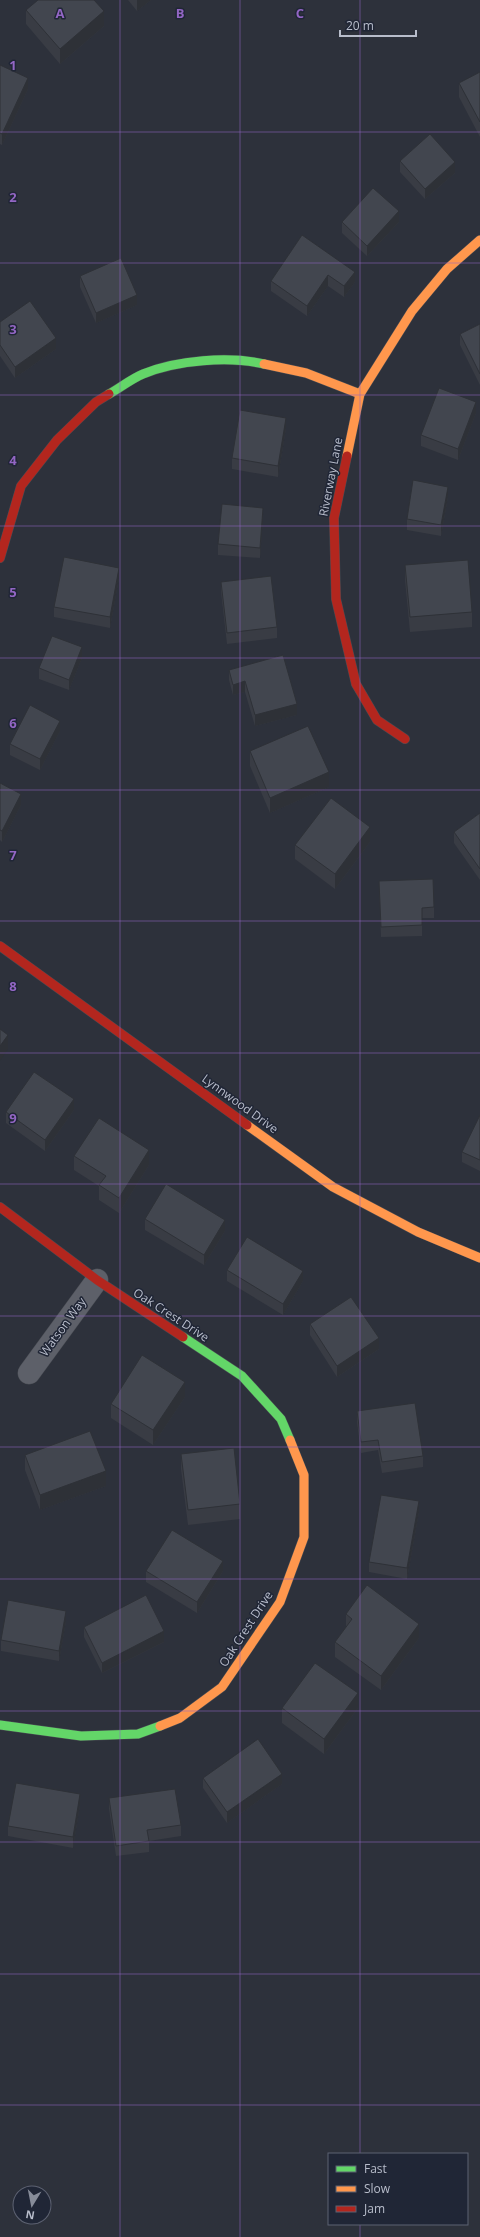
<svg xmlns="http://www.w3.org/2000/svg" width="480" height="2237" font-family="'Open Sans',sans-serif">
	<rect width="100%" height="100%" fill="#2d313b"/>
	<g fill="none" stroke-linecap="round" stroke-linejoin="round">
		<g stroke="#494c53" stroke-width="23">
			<path id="street" d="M29,1373l68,-93"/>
		</g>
		<g stroke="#494c53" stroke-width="10">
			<g id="fast">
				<path d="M109,394c11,-6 22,-15 34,-20 34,-14 86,-18 121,-10"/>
				<path d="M183,1337l59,39 39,43 9,21"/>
				<path d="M0,1725l81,11 57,-2 22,-8"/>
			</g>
		</g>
		<g stroke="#494c53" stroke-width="10">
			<g id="slow">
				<path d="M264,364l42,9 54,21"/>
				<path d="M347,456l13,-62 52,-83 35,-42 33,-29"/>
				<path d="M247,1125l86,62 85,45 62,26"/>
				<path d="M160,1726l20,-8 42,-31 58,-85 24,-65v-62l-14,-35"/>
			</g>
		</g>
		<g stroke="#494c53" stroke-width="10">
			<g id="jam">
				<path d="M347,456l-13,62 2,81 20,85 21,36 28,19"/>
				<path d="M0,558l21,-72 36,-46 39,-38 13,-8"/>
				<path d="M0,946l247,179"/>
				<path d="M0,1207l97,73 86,57"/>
			</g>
		</g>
		<use href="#street" stroke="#5d6069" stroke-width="22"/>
		<use href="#fast" stroke="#63d668" stroke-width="9"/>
		<use href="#slow" stroke="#ff974d" stroke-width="9"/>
		<use href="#jam" stroke="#b3261e" stroke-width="9"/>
	</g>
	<g fill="#393c44">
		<path d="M128,0h23l-14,11z"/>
		<path d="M26,10l78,16 -44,38 -34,-40z"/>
		<path d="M0,65l28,24 -26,56 -2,-1z"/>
		<path d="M480,72v65l-21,-40v-14z"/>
		<path d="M400,161l55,12 -30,26 -25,-27z"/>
		<path d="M342,222h57l-32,34 -25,-23z"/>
		<path d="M302,235l53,47 -11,15 -16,-11 -21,30 -36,-25v-10z"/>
		<path d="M80,276l57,29 -41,18 -16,-36z"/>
		<path d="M0,322l56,27 -41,29 -15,-22z"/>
		<path d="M480,324v61l-20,-40v-11z"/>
		<path d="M476,413l-18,47 -37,-14v-11z"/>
		<path d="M286,428l-8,49 -46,-8v-11z"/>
		<path d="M448,497l-7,39 -34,-6v-11z"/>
		<path d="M263,518l-3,40 -42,-3v-11z"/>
		<path d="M405,565l67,47v15l-62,5 -5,-52z"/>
		<path d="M119,578l-9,50 -56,-11v-10z"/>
		<path d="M221,582l56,45v11l-50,6 -6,-52z"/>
		<path d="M82,658l-13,32 -30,-11v-11z"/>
		<path d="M229,670l68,45 -42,11 -10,-34 -12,3 -4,-15z"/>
		<path d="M60,731l-20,39 -30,-15v-11z"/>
		<path d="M250,751l79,36 -59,26 -20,-47z"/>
		<path d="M0,783l21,22 -19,37 -2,-2z"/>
		<path d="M480,813v67l-26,-37v-11z"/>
		<path d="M370,842l-35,47 -40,-30v-14z"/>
		<path d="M379,881l55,26v11h-12v18l-41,1z"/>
		<path d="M74,1110l-29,41 -39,-28v-11z"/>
		<path d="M480,1115v56l-18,-9v-10z"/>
		<path d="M74,1156l75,9 -30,48 -20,-13v-14l-25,-16z"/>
		<path d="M145,1219l80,12 -21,34 -59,-35z"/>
		<path d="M227,1270l76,11 -20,34 -56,-34z"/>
		<path d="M310,1324l69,25 -42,28 -27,-42z"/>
		<path d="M185,1397l-32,48 -42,-27v-14z"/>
		<path d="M357,1411l66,45v11l-41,6 -4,-23 -17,3 -4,-31z"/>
		<path d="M181,1454l59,50v15l-52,6 -7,-56z"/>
		<path d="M25,1455l81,31 -66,24 -15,-40z"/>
		<path d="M419,1512l-12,67 -38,-7v-10z"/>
		<path d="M146,1571h77l-26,42 -51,-31z"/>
		<path d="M346,1614l73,24 -38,52 -46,-33v-15l11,-13z"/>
		<path d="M66,1621l-7,40 -58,-10v-11z"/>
		<path d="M84,1627l80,15 -62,31 -18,-36z"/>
		<path d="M282,1708h76l-34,46 -42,-31z"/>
		<path d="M203,1778l79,6 -55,39 -24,-35z"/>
		<path d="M109,1798l72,27v11l-32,5v11l-33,4 -7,-47z"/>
		<path d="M80,1805l-7,43 -65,-12v-10z"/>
	</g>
	<g fill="#2e3137">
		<path d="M137,0h14l-14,11z"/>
		<path d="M104,11v15l-44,38v-15z"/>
		<path d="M28,78v11l-26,56v-11z"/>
		<path d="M455,162v11l-30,26v-10z"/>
		<path d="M399,211v11l-32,34v-10z"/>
		<path d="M355,272v10l-11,15v-11z"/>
		<path d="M328,275v11l-21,30v-10z"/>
		<path d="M137,295v10l-41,18v-10z"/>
		<path d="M56,338v11l-41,29v-11z"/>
		<path d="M476,402v11l-18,47v-11z"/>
		<path d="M286,418v10l-8,49v-11z"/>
		<path d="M448,487v10l-7,39v-11z"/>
		<path d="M263,508v10l-3,40v-10z"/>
		<path d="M119,568v10l-9,50v-11z"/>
		<path d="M82,647v11l-13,32v-10z"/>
		<path d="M245,681v11l-12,3v-10z"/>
		<path d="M297,704v11l-42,11v-11z"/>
		<path d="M60,721v10l-20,39v-11z"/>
		<path d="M329,772v15l-59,26v-15z"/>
		<path d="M21,794v11l-19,37v-11z"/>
		<path d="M370,827v15l-35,47v-15z"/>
		<path d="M8,1035v14l-8,12v-15z"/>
		<path d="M74,1099v11l-29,41v-11z"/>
		<path d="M149,1150v15l-30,48v-15z"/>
		<path d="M225,1220v11l-21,34v-10z"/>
		<path d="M303,1271v10l-20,34v-11z"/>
		<path d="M379,1338v11l-42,28v-11z"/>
		<path d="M185,1382v15l-32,48v-15z"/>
		<path d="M106,1471v15l-66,24v-15z"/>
		<path d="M419,1501v11l-12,67v-11z"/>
		<path d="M223,1561v10l-26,42v-11z"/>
		<path d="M66,1611v10l-7,40v-10z"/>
		<path d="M419,1624v14l-38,52v-14z"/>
		<path d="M164,1631v11l-62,31v-10z"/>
		<path d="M358,1693v15l-34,46v-15z"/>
		<path d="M282,1774v10l-55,39v-11z"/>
		<path d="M80,1794v11l-7,43v-11z"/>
	</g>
	<g fill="#42464f" stroke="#2e3137">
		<path d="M38,0h56l10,11 -44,38 -34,-39z"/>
		<path d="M0,65l28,13 -26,56 -2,-1z"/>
		<path d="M480,72v50l-21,-39z"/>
		<path d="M430,134l25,28 -30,27 -25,-28z"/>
		<path d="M373,188l26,23 -32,35 -25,-24z"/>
		<path d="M302,235l53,37 -11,14 -16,-11 -21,31 -36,-25z"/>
		<path d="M121,258l16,37 -41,18 -16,-37z"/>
		<path d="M30,301l26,37 -41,29 -15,-22v-23z"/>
		<path d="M480,324v50l-20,-40z"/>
		<path d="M439,388l37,14 -18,47 -37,-14z"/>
		<path d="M240,410l46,8 -8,48 -46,-8z"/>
		<path d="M413,480l35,7 -7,38 -34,-6z"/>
		<path d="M222,504l41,4 -3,40 -42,-4z"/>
		<path d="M64,557l55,11 -9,49 -56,-10z"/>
		<path d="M468,560l4,52 -62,5 -5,-52z"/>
		<path d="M271,576l6,51 -50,6 -6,-51z"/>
		<path d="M52,636l30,11 -13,33 -30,-12z"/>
		<path d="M283,655l14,49 -42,11 -10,-34 -12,4 -4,-15z"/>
		<path d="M30,705l30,16 -20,38 -30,-15z"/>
		<path d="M308,726l21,46 -59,26 -20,-47z"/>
		<path d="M0,783l21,11 -19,37 -2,-1z"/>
		<path d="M331,798l39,29 -35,47 -40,-29z"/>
		<path d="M480,813v56l-26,-37z"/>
		<path d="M433,879l1,28 -12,1v17l-41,2 -2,-46z"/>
		<path d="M0,1029l8,6 -8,11z"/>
		<path d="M34,1072l40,27 -29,41 -39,-28z"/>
		<path d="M480,1115v45l-18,-8z"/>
		<path d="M99,1118l50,32 -30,48 -20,-13 7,-9 -32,-20z"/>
		<path d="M166,1184l59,36 -21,35 -59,-36z"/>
		<path d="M247,1237l56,34 -20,33 -56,-34z"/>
		<path d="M351,1297l28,41 -42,28 -27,-42z"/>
		<path d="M142,1355l43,27 -32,48 -42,-26z"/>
		<path d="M415,1403l8,53 -41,6 -4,-22 -17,2 -4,-31z"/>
		<path d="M90,1431l16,40 -66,24 -15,-40z"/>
		<path d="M234,1448l6,56 -52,6 -7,-56z"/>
		<path d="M381,1495l38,6 -12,67 -38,-6z"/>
		<path d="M172,1530l51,31 -26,41 -51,-31z"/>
		<path d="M367,1585l52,39 -38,52 -46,-34 17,-23 -6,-5z"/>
		<path d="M146,1595l18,36 -62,32 -18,-36z"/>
		<path d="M8,1600l58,11 -7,40 -58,-11z"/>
		<path d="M315,1663l43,30 -34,46 -42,-31z"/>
		<path d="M258,1739l24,35 -55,38 -24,-34z"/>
		<path d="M16,1783l64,11 -7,43 -65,-11z"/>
		<path d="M175,1789l6,36 -34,5 2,11 -33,5 -7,-48z"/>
	</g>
	<path fill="none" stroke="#9366c4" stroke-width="1" stroke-opacity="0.55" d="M120,0v2237M240,0v2237M360,0v2154M0,132h480M0,263h480M0,395h480M0,526h480M0,658h480M0,790h480M0,921h480M0,1053h480M0,1184h480M0,1316h480M0,1447h480M0,1579h480M0,1711h480M0,1842h480M0,1974h480M0,2105h480M360,2224v13"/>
	<g text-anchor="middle" stroke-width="3" stroke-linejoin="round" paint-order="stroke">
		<g font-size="12" fill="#b8bdcb" stroke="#202636">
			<text transform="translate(331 477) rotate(-79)" y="4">Riverway Lane</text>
			<text transform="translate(240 1104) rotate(36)" y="4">Lynnwood Drive</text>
			<text transform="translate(171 1315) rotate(33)" y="4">Oak Crest Drive</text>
			<text transform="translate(63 1327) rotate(-54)" y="4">Watson Way</text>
			<text transform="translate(246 1629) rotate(-57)" y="4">Oak Crest Drive</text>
		</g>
	</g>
	<g font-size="13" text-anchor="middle" font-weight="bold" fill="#9366c4" stroke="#202636" stroke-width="3" stroke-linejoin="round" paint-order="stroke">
		<text x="60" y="18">A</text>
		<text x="180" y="18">B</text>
		<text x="300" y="18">C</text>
		<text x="13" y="70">1</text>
		<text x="13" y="202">2</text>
		<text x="13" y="334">3</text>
		<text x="13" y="465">4</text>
		<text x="13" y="597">5</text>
		<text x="13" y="728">6</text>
		<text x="13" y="860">7</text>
		<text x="13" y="991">8</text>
		<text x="13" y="1123">9</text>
	</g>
	<rect x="328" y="2153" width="140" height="72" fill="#202636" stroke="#5d6272"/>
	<rect x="336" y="2166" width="20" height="6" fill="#63d668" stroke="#5d6272"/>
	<text x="364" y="2173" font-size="12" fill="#b8bdcb">Fast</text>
	<rect x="336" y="2186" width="20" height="6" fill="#ff974d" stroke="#5d6272"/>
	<text x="364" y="2193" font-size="12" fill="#b8bdcb">Slow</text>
	<rect x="336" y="2206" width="20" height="6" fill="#b3261e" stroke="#5d6272"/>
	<text x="364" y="2213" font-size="12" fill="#b8bdcb">Jam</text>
	<g transform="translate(32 2205) rotate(190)"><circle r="19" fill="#202636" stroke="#5d6272"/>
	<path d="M0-3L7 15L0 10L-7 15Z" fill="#878c99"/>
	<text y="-6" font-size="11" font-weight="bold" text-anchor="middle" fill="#b8bdcb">N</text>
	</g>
	<path d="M340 30v6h76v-6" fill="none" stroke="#b8bdcb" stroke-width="2"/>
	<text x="346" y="30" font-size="12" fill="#b8bdcb" stroke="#202636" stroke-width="3" paint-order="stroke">20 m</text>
</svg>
